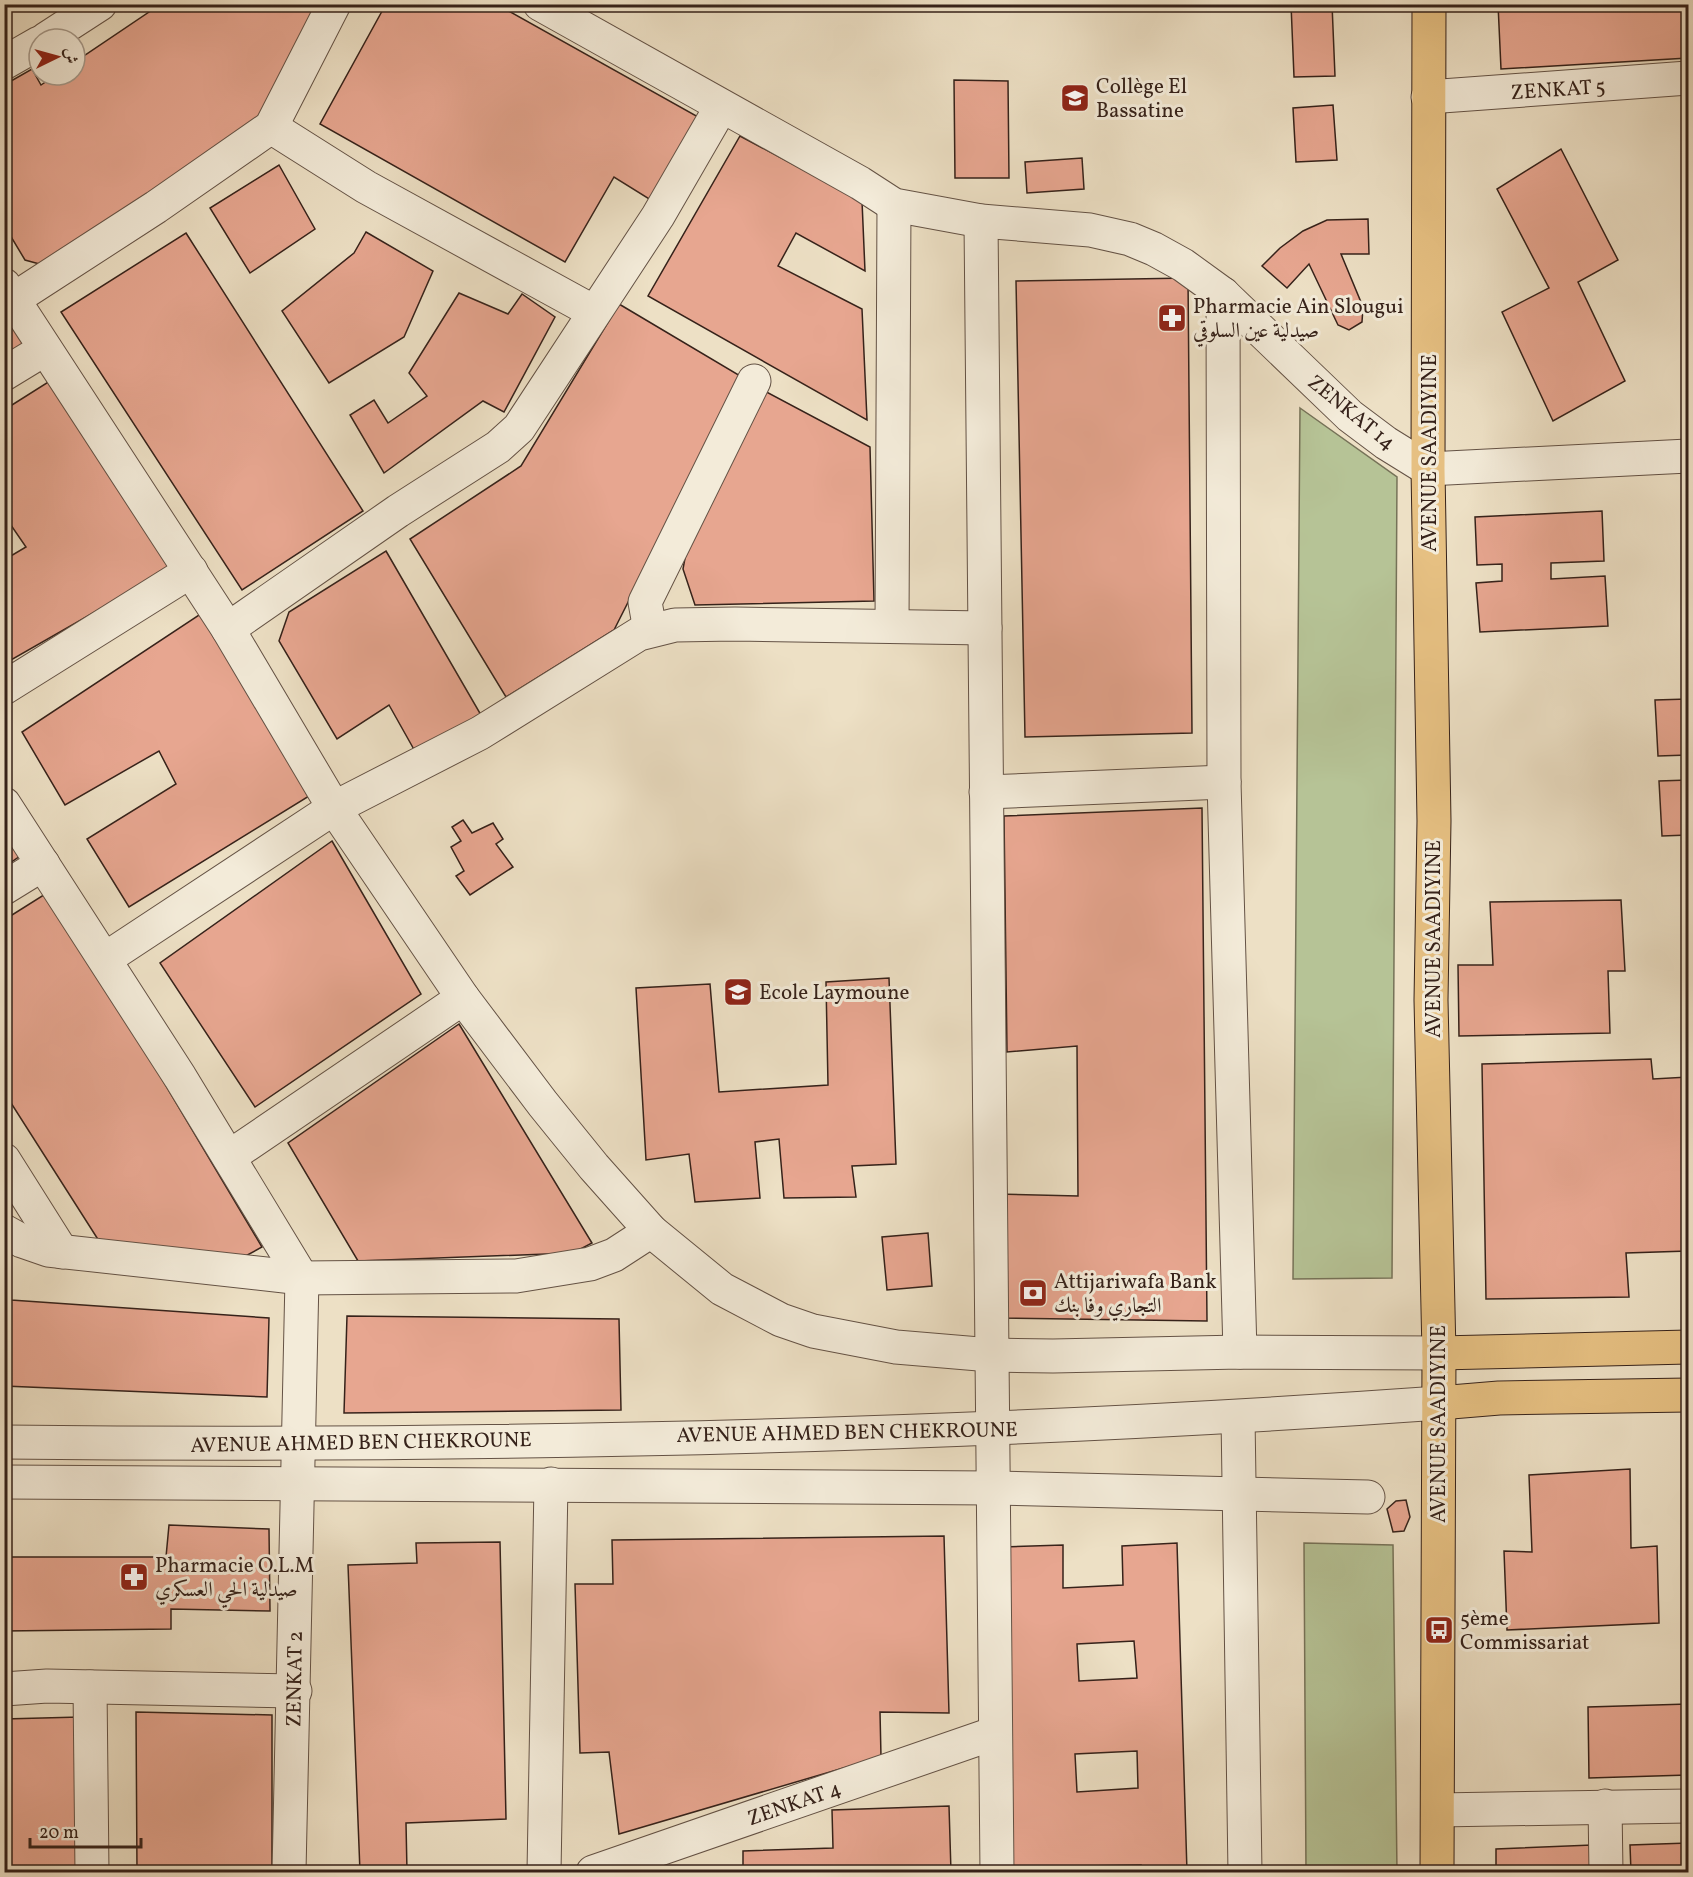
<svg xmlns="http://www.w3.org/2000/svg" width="1693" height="1877" font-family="Vollkorn,Amiri,serif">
	<rect width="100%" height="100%" fill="#ede0c5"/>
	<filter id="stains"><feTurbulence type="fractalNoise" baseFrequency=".00333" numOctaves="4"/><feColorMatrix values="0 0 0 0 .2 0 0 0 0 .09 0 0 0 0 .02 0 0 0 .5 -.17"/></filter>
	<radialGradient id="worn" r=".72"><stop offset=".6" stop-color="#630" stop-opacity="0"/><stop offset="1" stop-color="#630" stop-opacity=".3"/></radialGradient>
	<g fill="#b6c396" stroke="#767258" stroke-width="1.5">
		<path d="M1300,408l97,69 -5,801 -99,1z"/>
		<path d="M1304,1543l89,2 4,327h-91z"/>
	</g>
	<g fill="#e7a690" stroke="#36221a" stroke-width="1.5" fill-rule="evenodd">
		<path d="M161,4h163l-57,109 -224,152 -18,-5 -21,-35v-140l28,-16 9,16 15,-10h19v-13z"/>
		<path d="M386,4h110l204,114 -46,84 -40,-25 -49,85 -245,-138z"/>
		<path d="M1291,4h41l3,72 -41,1z"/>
		<path d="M1498,4h190v54l-187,11z"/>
		<path d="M954,80l54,1 1,97h-54z"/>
		<path d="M1333,105l4,55 -41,2 -3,-54z"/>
		<path d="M740,136l122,65 3,70 -69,-38 -18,33 84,43 5,111 -219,-124z"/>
		<path d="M1561,149l57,111 -40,22 47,99 -72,40 -51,-109 47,-24 -52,-99z"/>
		<path d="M1082,158l2,31 -57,4 -2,-31z"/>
		<path d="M279,165l36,64 -65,44 -40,-65z"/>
		<path d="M1368,219l1,35h-28l22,53 -1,15 -13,8 -11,-5 -29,-61 -22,24 -25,-22 18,-18 23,-17 24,-11z"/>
		<path d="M366,232l67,39 -29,66 -75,46 -47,-72 72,-58z"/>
		<path d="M186,233l177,278 -121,79 -181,-278z"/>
		<path d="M1188,278l4,455 -167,4 -9,-456z"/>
		<path d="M459,293l49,21 14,-20 33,23 -51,95 -21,-11 -99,72 -34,-58 24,-15 14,23 39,-27 -18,-23z"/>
		<path d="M619,304l123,73 -128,253 -108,67 -96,-158 111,-73z"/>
		<path d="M4,305l23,37 -23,14z"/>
		<path d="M53,379l119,189 -168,96v-104l22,-13 -22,-32v-105z"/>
		<path d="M761,389l109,58 4,154 -179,4 -12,-36 6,-33z"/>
		<path d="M1602,511l2,50 -53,2v16l54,-3 3,50 -128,6 -4,-49 26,-2v-17l-25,1 -2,-48z"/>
		<path d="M386,551l95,164 -65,38 -27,-48 -52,34 -58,-98 10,-29z"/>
		<path d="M202,613l112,180 -185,114 -42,-68 89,-55 -17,-33 -94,54 -43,-73z"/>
		<path d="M1688,699v56l-30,1 -3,-56z"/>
		<path d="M1688,780v55l-26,1 -3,-55z"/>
		<path d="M1202,808l5,513 -209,-3 -2,-124 82,2 -1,-150 -70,6 -3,-236z"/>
		<path d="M463,820l9,13 21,-10 10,16 -7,5 17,23 -43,28 -14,-19 8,-5 -13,-24 10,-6 -9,-14z"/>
		<path d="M4,824l19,30 -19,13z"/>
		<path d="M332,841l89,153 -166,113 -95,-144z"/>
		<path d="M50,891l212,356 -22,12 -141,-18 -95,-149v-172z"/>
		<path d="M1621,900l4,71h-17l2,62 -151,3 -1,-71h35l-3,-63z"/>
		<path d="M889,978l7,186 -44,2 4,31 -72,1 -5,-59 -24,3 5,56 -65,4 -6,-48 -43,6 -10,-172 74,-4 9,108 109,-7 -2,-103z"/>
		<path d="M459,1024l133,219 -19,10 -215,8 -70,-118z"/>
		<path d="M1651,1059l2,20 35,-2v174l-62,2 3,44 -143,2 -4,-235z"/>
		<path d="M928,1233l4,53 -45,4 -5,-53z"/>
		<path d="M4,1296l7,4 258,18 -2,79 -263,-11z"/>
		<path d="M347,1316l272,3 2,91 -277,3z"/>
		<path d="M1630,1469l1,79 26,-2 2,77 -152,7 -3,-79 28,1 -3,-77z"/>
		<path d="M1406,1500l4,17 -6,14 -11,1 -6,-23 9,-8z"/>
		<path d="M169,1525l100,4 1,82 -99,-2v20l-167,2v-74h162z"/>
		<path d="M944,1536l5,177 -69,-1 1,45 -262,77 -10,-82 -29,1 -5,-169h38l-1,-44z"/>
		<path d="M500,1542l6,277 -100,4 1,49h-47l-12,-307 69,-2 -1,-20z"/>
		<path d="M1177,1543l10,329h-46v-7l-57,1v6h-76l-6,-325 61,-2v43l60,-3 -1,-39zM1134,1641l3,37 -58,3 -2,-37zM1137,1751l1,37 -61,4 -2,-38z"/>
		<path d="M1688,1704v71l-99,3 -1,-71z"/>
		<path d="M136,1712l136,3v157h-135z"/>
		<path d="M80,1717v155h-76v-153z"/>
		<path d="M949,1806l2,66h-208v-21l90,-3 -1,-38z"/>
		<path d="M1688,1843v29h-57l-1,-27z"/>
		<path d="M1592,1845v27h-96v-23z"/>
	</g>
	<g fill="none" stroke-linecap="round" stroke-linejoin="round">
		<g stroke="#645245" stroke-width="35">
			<g id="minor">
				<path d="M540,4l320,179 34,22 87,16 109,9 40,9 24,10 29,16 40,29 127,122 36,27 42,26 260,-13"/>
				<path d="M46,39l54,-35"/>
				<path d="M4,63l35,-20"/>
				<path d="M1428,97l260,-19"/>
				<path d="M271,127l95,60 228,125"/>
				<path d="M981,221l16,1651"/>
				<path d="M4,285l224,344 106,179 129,190 80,106 51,63 57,64 71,58 59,31 32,11 83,16 95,8 62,1 187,-4 199,1"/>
				<path d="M1223,294l1,488 16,570"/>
				<path d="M14,299l142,-92 115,-80 63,-123"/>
				<path d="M4,374l41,-25"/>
				<path d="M892,626l2,-421"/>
				<path d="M228,629l170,-118 100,-64 21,-19 139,-212 63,-109"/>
				<path d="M650,630l-5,-28 109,-221"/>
				<path d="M4,688l187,-117"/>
				<path d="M986,792l238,-10"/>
				<path d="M4,804l176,273 122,201 -13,594"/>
				<path d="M4,888l39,-24"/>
				<path d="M105,959l229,-151 146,-75 159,-99 36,-9 60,-1 250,4"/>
				<path d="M229,1157l234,-159"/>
				<path d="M4,1160l58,92"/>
				<path d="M4,1231l18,10 26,9 254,28 214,-2 74,-12 24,-9 37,-24"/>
				<path d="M1238,1417l7,455"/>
				<path d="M4,1442c479,5 958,-5 1435,-39"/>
				<path d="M4,1482l989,6 375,9"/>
				<path d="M90,1687l2,185"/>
				<path d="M4,1689l43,-3 248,5"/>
				<path d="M1605,1806l1,66"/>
				<path d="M1438,1810l250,-4"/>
				<path d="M544,1872l7,-388"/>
				<path d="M593,1872l402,-139"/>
			</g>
		</g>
		<g stroke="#36221a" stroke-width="35">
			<g id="major">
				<path d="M1429,4l-1,465 6,352 -3,179 8,353 -2,519"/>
				<path d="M1439,1353l249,-6"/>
				<path d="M1439,1403l60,-5 189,-3"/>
			</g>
		</g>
		<use href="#minor" stroke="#f3ebd9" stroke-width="33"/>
		<use href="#major" stroke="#e6c082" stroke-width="33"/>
	</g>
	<defs>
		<g id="school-square" transform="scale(1.5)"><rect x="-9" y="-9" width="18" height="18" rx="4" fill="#8f2418" stroke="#f3ebd9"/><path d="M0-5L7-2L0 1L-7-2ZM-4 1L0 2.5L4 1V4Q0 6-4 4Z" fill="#fff"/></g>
		<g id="pharmacy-square" transform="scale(1.5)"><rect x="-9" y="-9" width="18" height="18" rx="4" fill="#8f2418" stroke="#f3ebd9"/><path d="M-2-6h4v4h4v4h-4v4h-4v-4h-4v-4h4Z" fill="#fff"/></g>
		<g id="bank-square" transform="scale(1.5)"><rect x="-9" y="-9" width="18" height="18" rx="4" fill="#8f2418" stroke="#f3ebd9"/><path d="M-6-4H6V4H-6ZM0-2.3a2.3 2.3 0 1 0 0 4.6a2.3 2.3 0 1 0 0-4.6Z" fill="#fff"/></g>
		<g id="bus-square" transform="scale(1.5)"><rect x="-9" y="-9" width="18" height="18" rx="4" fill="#8f2418" stroke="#f3ebd9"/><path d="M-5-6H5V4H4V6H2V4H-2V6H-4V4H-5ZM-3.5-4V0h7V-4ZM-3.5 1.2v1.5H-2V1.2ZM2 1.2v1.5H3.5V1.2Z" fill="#fff"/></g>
	</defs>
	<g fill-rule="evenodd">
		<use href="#school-square" x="1075" y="98"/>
		<use href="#pharmacy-square" x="1172" y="318"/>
		<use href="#school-square" x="738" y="992"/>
		<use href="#bank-square" x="1033" y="1293"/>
		<use href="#pharmacy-square" x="134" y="1577"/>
		<use href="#bus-square" x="1439" y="1630"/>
	</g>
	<g text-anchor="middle" stroke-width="6" stroke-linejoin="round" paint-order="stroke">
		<g font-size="21" fill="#36221a" stroke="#f3ebd9" text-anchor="start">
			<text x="1096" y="93">Collège El<tspan x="1096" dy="24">Bassatine</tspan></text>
			<text x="1193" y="313">Pharmacie Ain Slougui<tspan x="1193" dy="24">صيدلية عين السلوقي</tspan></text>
			<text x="759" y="999">Ecole Laymoune</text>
			<text x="1054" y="1288">Attijariwafa Bank<tspan x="1054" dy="24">التجاري وفا بنك</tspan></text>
			<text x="155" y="1572">Pharmacie O.L.M<tspan x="155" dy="24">صيدلية الحي العسكري</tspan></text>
			<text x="1460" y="1625">5ème<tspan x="1460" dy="24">Commissariat</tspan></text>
		</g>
		<g font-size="21" fill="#36221a" stroke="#f3ebd9">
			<text transform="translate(1558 89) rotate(-4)" y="7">ZENKAT 5</text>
			<text transform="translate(1352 412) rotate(39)" y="7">ZENKAT 14</text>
			<text transform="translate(1429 453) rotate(-90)" y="7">AVENUE SAADIYINE</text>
			<text transform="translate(1433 939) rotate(-90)" y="7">AVENUE SAADIYINE</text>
			<text transform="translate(1438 1424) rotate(-90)" y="7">AVENUE SAADIYINE</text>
			<text transform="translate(847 1432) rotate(-1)" y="7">AVENUE AHMED BEN CHEKROUNE</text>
			<text transform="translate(361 1442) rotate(-1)" y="7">AVENUE AHMED BEN CHEKROUNE</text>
			<text transform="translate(294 1679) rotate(-89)" y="7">ZENKAT 2</text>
			<text transform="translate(794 1803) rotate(-19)" y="7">ZENKAT 4</text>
		</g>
	</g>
	<rect width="1693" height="1877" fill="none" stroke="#ede0c5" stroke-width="24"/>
	<rect x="6" y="6" width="1681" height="1865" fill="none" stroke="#36221a" stroke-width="3"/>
	<rect x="12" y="12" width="1669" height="1853" fill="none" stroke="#36221a" stroke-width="1.5"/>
	<g transform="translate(57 57) rotate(85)"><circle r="28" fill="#f3ebd9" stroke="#a79b8d" stroke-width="1.5"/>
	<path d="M0-4.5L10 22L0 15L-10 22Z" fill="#8f2418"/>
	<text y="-9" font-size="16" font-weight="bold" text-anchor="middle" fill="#36221a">ش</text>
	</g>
	<path d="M30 1838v9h111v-9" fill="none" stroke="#36221a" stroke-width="3"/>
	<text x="39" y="1838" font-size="18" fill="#36221a" stroke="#f3ebd9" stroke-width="4.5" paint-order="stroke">20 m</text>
	<rect width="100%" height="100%" filter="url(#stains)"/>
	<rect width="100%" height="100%" fill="url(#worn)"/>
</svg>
